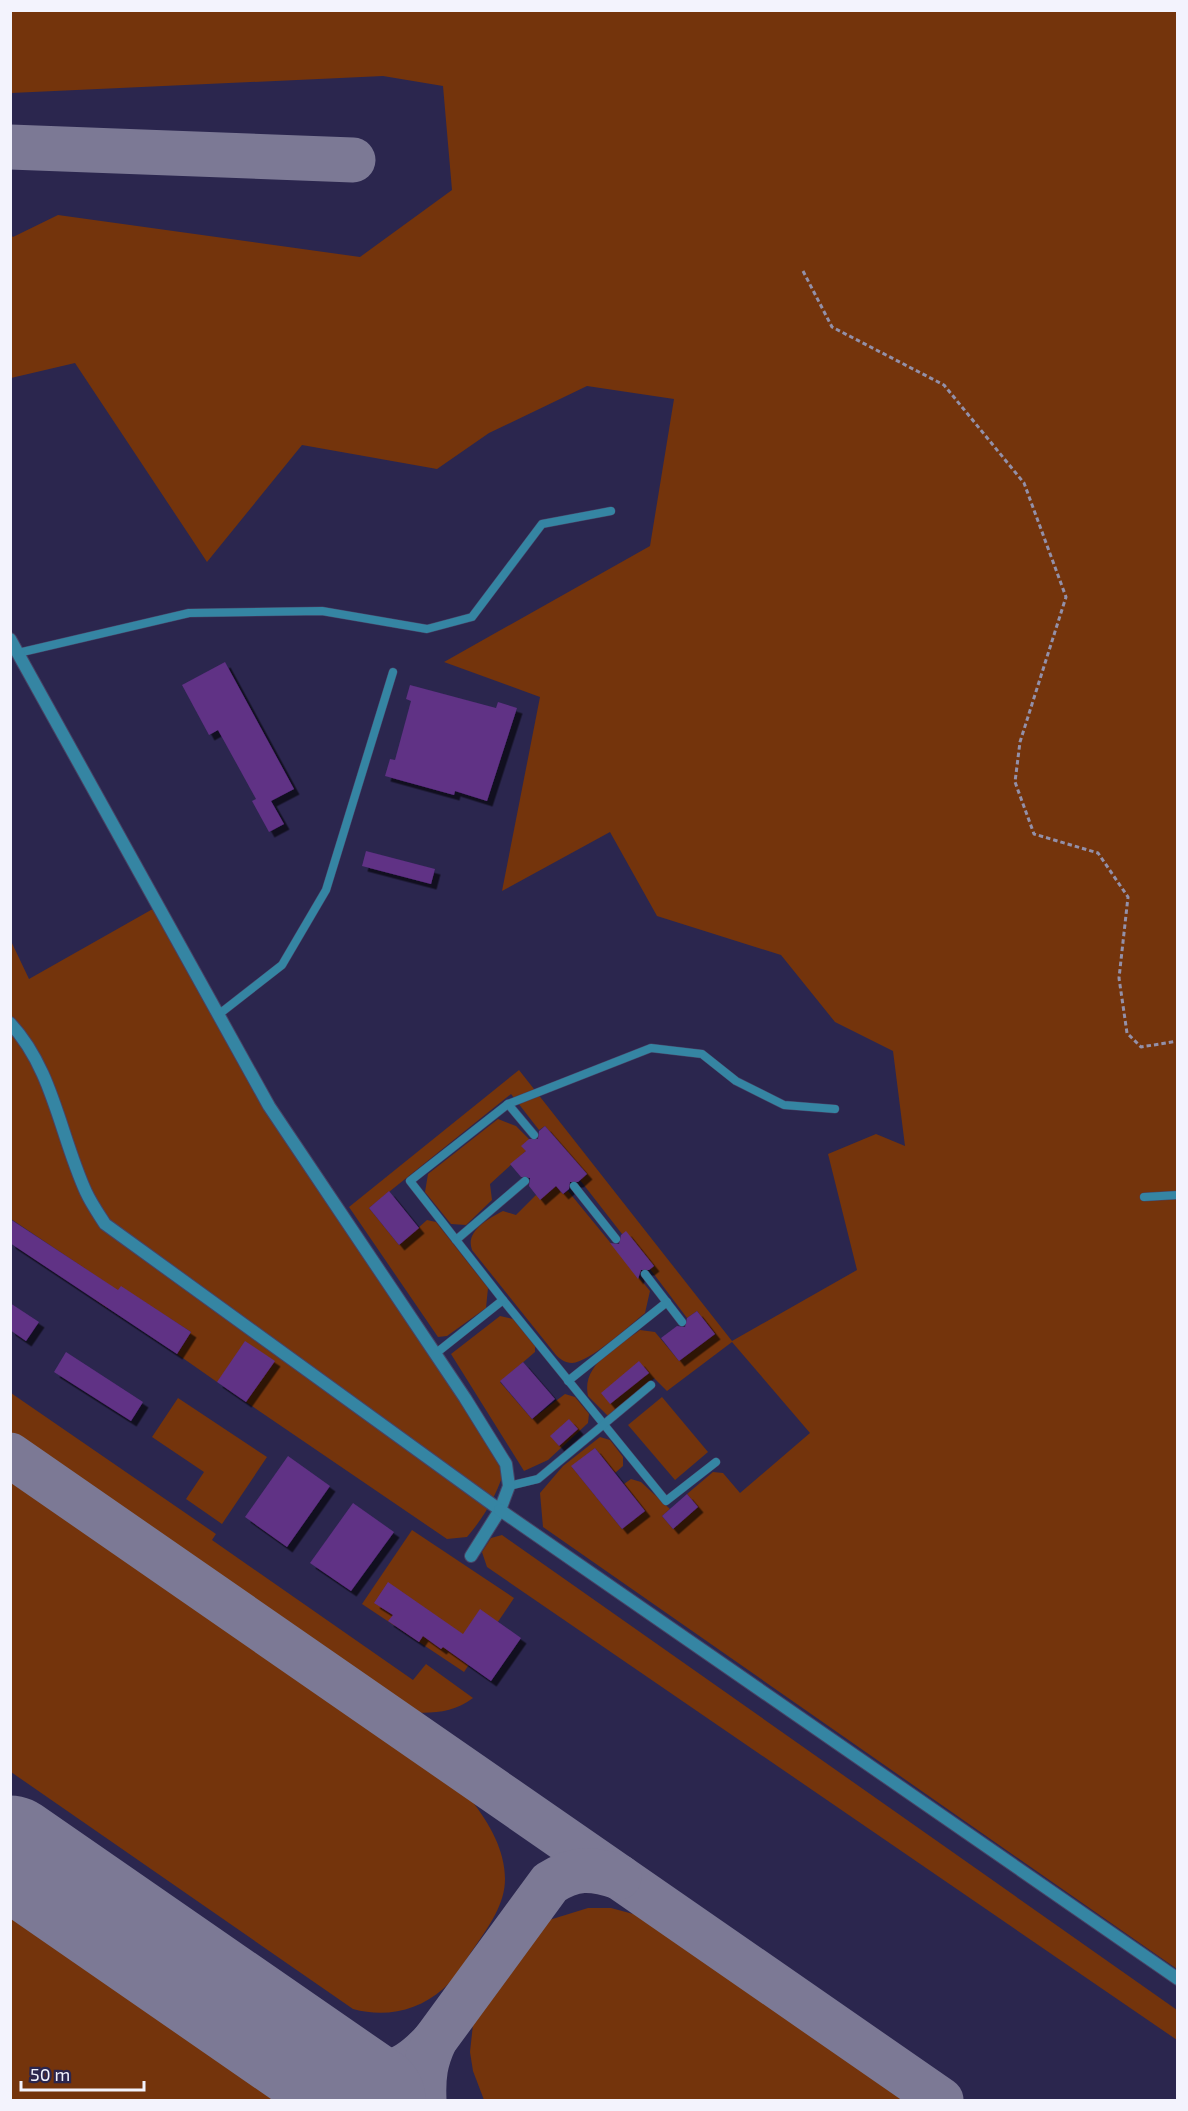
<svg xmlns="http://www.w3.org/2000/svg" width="1188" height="2111" font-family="'Exo 2',sans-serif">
	<defs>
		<filter id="shadow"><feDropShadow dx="5.5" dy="5.5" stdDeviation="0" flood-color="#0009"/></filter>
	</defs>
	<rect width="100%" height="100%" fill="#2b264e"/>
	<g fill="#74340c">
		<path d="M11,11h1166v1958l-634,-442 -3,-34 23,-27 37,-29 10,3 13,17v9l-8,7 -20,-25 -23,19 50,62 23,-18 -21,-27 7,-5 10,3 29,27 -8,7 11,13 25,-22 -11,-13 26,-22 10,1 17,20 70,-60 -78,-91 -65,49 -13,-13 -46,38 -20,-20c-7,-32 30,-49 52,-66l15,2 24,29 36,-27 -18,-23 -10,7 -37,-49 4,-3 -32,-32 -42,-54 7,-6 -42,-48 -6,4 -28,-36 -142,114 30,37 28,-25 9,2 52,66 -2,20 -39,28 -9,1 -89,-130 170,-137 213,271 125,-71 -29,-116 48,-20 29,12 -12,-95 -58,-29 -54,-67 -124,-39 -47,-84 -108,59 38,-194 -96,-35 206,-116 24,-147 -87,-13 -98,47 -52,36 -135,-24 -95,117 -132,-199 -64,15 -1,-144 3,3 45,-22 302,42 92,-67 -9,-104 -60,-10 -372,17z"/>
		<path d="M158,906l111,200 237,358c-7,27 -20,51 -39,73l-20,2 -201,-137 28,-41 -57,21 -40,-28 14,-22 -70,-45 -14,21 -13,-9 11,-17 -94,-63 -1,-280 19,40z"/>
		<path d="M498,1119l18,7 13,13 -3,12 -36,33 2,16 -26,25 -15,-1 -26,-32 3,-18z"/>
		<path d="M556,1186l7,8 5,-3 82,100 -5,22c-15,12 -55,49 -73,50 -7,0 -12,-4 -16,-8l-84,-105c-7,-19 16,-31 31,-39l13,4 20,-20 4,4z"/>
		<path d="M500,1316l13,3 22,27v6l-35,30 32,37 33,-25 10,3 14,17 -1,9 -40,37 -24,11 -73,-117z"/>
		<path d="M11,1393l205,141 -4,6 201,140 13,-16 47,34c-20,15 -42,16 -67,14l-395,-275z"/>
		<path d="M662,1397l46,55 -33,28 -47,-55z"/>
		<path d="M178,1398l89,59 -45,67 -36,-25 18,-27 -52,-35z"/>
		<path d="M10,1480l462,321c17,22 33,49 33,78 0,25 -16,47 -29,66 -10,14 -20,33 -33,44 -25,22 -58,29 -90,20l-342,-237z"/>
		<path d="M412,1530l102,68 -50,74 -102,-68z"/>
		<path d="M502,1535l675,475v30l-690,-473 -5,-15 9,-14z"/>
		<path d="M588,1908h23l26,7 266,185h-419l-11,-29 -3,-19 4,-37 7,-15 48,-66 17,-13z"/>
		<path d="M10,1912h1l270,188h-270z"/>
	</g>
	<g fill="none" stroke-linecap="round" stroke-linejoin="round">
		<g stroke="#7c7995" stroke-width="45">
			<path d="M10,147l343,13"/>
			<path d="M10,1455l931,645"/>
			<path d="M311,2059c57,13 80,31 124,-19"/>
			<path d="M424,2100c-1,-23 1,-39 11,-60l115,-157c25,-16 41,-15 69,-6"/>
		</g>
		<path stroke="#7c7995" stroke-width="111" d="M10,1851l360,249"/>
	</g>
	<g fill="#603085" filter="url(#shadow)">
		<path d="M225,662l69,127 -23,12 13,23 -15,8 -17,-31 4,-2 -38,-69 -9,5 -27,-50z"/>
		<path d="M410,685l86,23 2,-6 19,6 -30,93 -32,-10 -1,4 -69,-19 5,-17 5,1 16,-59 -5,-2z"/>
		<path d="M366,851l69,18 -4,15 -69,-18z"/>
		<path d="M545,1126l42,48 -9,8h-8l-1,7 -6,5 -7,-8 -16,14 -11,-14 1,-8 -9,-1 -11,-13 16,-13 -5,-5 8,-7h9l1,-8z"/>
		<path d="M389,1191l30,37 -20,17 -30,-37z"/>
		<path d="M10,1219l108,71 3,-4 70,46 -14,22 -167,-111z"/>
		<path d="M626,1231l28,35 -5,4h-8l-3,9 -28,-36 9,1 2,-9z"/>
		<path d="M10,1303l29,19 -13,19 -16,-11z"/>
		<path d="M697,1311l18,23 -36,27 -18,-23 16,-12 8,1 2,-9z"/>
		<path d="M245,1341l30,20 -29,41 -29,-20z"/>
		<path d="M66,1352l77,50 -12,19 -77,-49z"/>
		<path d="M639,1361l10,12 -39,31 -9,-11z"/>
		<path d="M523,1362l32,37 -23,20 -32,-38z"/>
		<path d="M569,1419l9,10 -19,17 -9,-10z"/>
		<path d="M595,1448l50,63 -23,18 -51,-63z"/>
		<path d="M288,1456l42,30 -43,61 -42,-30z"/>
		<path d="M687,1494l11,13 -25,22 -11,-13z"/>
		<path d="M353,1503l41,29 -43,59 -41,-28z"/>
		<path d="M388,1582l75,52 17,-25 41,29 -30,43 -48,-34 -2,2 -18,-13 -4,6 -31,-21 5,-6 -19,-12z"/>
	</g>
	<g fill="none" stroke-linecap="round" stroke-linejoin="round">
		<g stroke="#474366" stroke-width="9">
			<g id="service">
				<path d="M18,653l171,-40 133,-2 105,18 45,-12 70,-93 69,-13"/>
				<path d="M218,1015l64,-50 44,-75 67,-218"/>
				<path d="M508,1104l143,-56 51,6 34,27 48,24 51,4"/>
				<path d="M534,1135l-26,-31 -98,77 93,119 163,201 50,-39"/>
				<path d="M574,1186l42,53"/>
				<path d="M1144,1197l34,-2"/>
				<path d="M456,1240l69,-59"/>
				<path d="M645,1274l37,48"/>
				<path d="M435,1354l68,-54"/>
				<path d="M568,1381l99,-79"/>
				<path d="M509,1486l29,-7 113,-94"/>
			</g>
		</g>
		<g stroke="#474366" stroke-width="14">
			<g id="minor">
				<path d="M10,639l259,467 196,292 41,66 3,22 -9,24 -29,46"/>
				<path d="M10,1023c43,46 50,112 76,169 5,11 12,21 19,32l395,286"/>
			</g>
		</g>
		<g stroke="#474366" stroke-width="14">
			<path id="tertiary" d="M500,1510l678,469"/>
		</g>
		<path stroke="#9390a9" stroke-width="3" stroke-dasharray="4.5 3" stroke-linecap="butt" d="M803,271l29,56 112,58 80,98 42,114 -46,145 -5,40 19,52 64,19 30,44 -9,81 8,55 14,14 37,-6"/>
		<use href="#service" stroke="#3585a3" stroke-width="8"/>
		<use href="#minor" stroke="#3585a3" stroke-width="12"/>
		<use href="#tertiary" stroke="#3585a3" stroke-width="12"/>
	</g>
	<rect width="1188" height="2111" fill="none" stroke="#f3f3fd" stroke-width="24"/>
	<path d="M21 2081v9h123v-9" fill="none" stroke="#f3f3fd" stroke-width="3"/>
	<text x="30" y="2081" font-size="18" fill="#f3f3fd" stroke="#2b264e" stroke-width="4.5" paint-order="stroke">50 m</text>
</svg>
